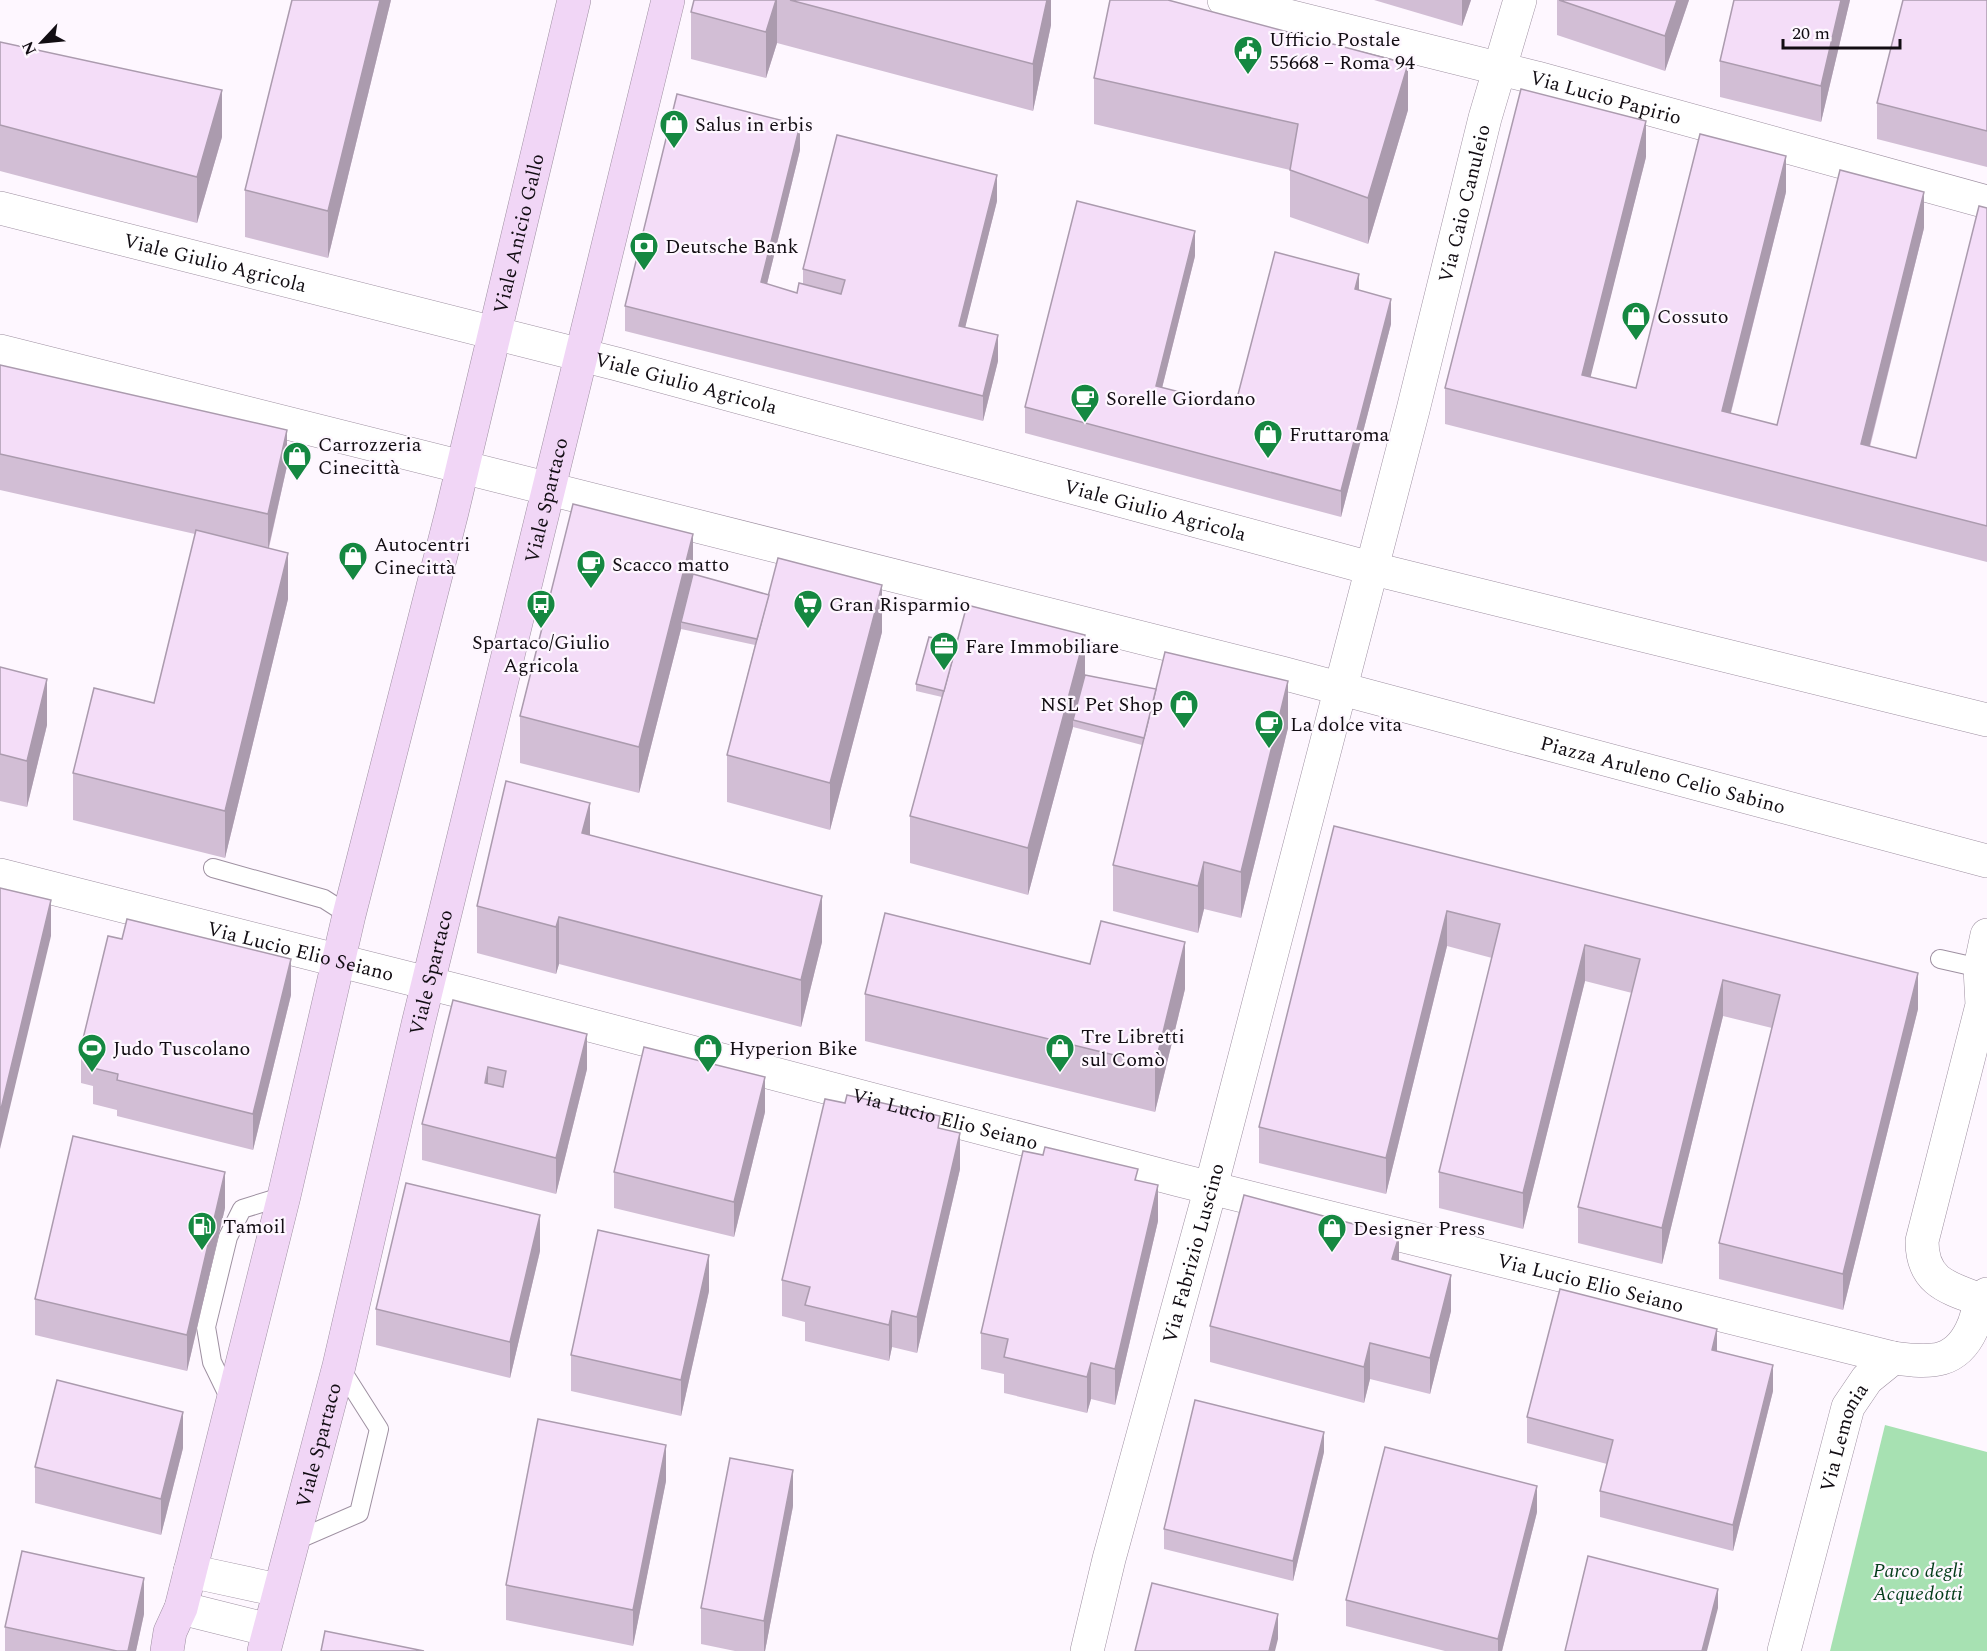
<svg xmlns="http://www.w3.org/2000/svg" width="1987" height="1651" font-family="Spectral,serif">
	<rect width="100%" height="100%" fill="#fef7ff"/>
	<path fill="#a7e1b2" d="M1885,1425l102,27v199h-157z"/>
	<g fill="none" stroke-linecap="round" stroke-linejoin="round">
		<g stroke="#9e90a1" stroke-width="20">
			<g id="lane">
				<path d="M213,868l111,31 25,16"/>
				<path d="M1940,959l40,9"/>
				<path d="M231,1401l-19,-39 -6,-35 22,-90 14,-28 42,-13"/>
				<path d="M292,1542l67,-29 20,-84 -40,-63"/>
			</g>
		</g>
		<g stroke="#9e90a1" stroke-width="34">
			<g id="street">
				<path id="s1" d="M1224,0l313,78 450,124"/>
				<path id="s2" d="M0,208l617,156 753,204 617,152"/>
				<path id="s3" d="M0,351l1282,322 705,188"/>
				<path id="s4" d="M0,875l467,118 712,187 714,178c38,5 65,7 81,-34 4,-11 5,-22 13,-30"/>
				<path d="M1981,1300c-33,-12 -59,-18 -59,-59l60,-236 -2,-37 7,-33"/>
				<path d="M190,1571l88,19"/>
				<path d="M181,1608l88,22"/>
				<path id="s5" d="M1087,1651l22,-92 102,-372 202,-777 72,-292 35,-118"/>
				<path id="s6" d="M1784,1651l64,-244 19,-28 26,-21"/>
			</g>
		</g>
		<g stroke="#9e90a1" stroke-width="34">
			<g id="secondary">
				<path id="s7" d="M167,1651l3,-19 11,-24 103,-412 65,-281 103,-403 122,-512"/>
				<path id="s8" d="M264,1651l75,-285 79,-342 250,-1024"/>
			</g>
		</g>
		<use href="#lane" stroke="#fff" stroke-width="18"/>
		<use href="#street" stroke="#fff" stroke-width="33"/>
		<use href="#secondary" stroke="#f1d6f6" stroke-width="33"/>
	</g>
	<g fill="#d2bed5">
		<path d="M391,0l-63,258 -83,-21v-47z"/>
		<path d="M694,0h357v25l-18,86 -256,-68 -11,35 -75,-19v-47z"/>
		<path d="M1374,0h97l-9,26z"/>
		<path d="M1557,0h132l-24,71 -108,-36z"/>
		<path d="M1734,0h116l-29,122 -101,-25v-36z"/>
		<path d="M1987,0v167l-110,-28v-36z"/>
		<path d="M0,42l222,95 -25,86 -197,-52z"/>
		<path d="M1094,78l314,32 -40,134 -78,-27v-47l-196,-46z"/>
		<path d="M800,150l-33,134 30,9 6,-9v-15l194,-68 -32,126 33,34 -15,60 -358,-90v-25z"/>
		<path d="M1646,157l-56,220 46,11 150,-196 -55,221 46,12 147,-197 -54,219 46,11 71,-250v354l-542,-138v-36z"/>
		<path d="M1195,256l-33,132 73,18 124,-116 32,34 -50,193 -316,-84v-26z"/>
		<path d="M0,365l287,101 -18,82 19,51 -63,259 -152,-38v-47l81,-70 41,-169 -195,-44z"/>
		<path d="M693,574l189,58 -52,198 -103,-28v-47l28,-110 -74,-16 -42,164 -119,-30v-47z"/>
		<path d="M0,667l47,58 -20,82 -27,-6z"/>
		<path d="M1085,675l203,53 -47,190 -37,-9 -6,24 -85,-22v-46l29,-120 -69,-18 -45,168 -118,-32v-47l32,-119 -26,-6v-7z"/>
		<path d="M1334,826l584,183 -75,301 -124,-31v-36l53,-215 -49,-12 -61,248 -84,-21v-36l54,-214 -47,-12 -62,248 -84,-21v-36l53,-214 -45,-12 -61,248 -127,-31v-36z"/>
		<path d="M590,835l232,107 -21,85 -242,-63 -3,10 -79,-21v-47z"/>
		<path d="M1090,964l95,25 -30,123 -290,-71v-47z"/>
		<path d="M291,995l-38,155 -136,-34v-6l-24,-6v-18l-12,-3v-36z"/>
		<path d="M453,1000l134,69 -31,125 -134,-34v-36z"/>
		<path d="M765,1112l-31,125 -120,-29v-36z"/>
		<path d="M940,1128l20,41 -43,184 -25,-6 -3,14 -84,-20v-19l-23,-6v-36z"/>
		<path d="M1138,1180l20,41 -43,184 -24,-6 -4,14 -83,-20v-19l-23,-5v-36z"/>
		<path d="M225,1208l-38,163 -152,-36v-36z"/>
		<path d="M540,1251l-30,127 -134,-33v-36z"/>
		<path d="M1399,1261l52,50 -21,83 -60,-15 -6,24 -154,-41v-36z"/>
		<path d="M709,1291l-28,125 -110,-25v-36z"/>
		<path d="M1717,1351l56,40 -40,160 -133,-34v-26l7,-27 -80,-21v-26z"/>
		<path d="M183,1448l-22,87 -126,-32v-36z"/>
		<path d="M1324,1452l-31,129 -129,-32v-20z"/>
		<path d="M666,1481l-33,165 -127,-26v-35z"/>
		<path d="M793,1506l-28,145h-30l-34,-7v-36z"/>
		<path d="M1537,1512l-35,139h-57l-99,-25v-26z"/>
		<path d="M144,1614l-8,37h-131v-24z"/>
	</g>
	<g fill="#ab9bae">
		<path d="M380,0h11l-63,258v-47z"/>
		<path d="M776,0h1v43l-11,35v-46z"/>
		<path d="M1047,0h4v25l-18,86v-47z"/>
		<path d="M1462,0h9l-9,26z"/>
		<path d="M1677,0h12l-24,71v-35z"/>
		<path d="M1841,0h9l-29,122v-36z"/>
		<path d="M1408,64v46l-40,134v-46z"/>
		<path d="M222,90v47l-25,86v-46z"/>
		<path d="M1646,121v36l-64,254v-36z"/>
		<path d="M800,125v25l-39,158v-26z"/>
		<path d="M1786,156v36l-64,255v-36z"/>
		<path d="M997,175v26l-38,151v-26z"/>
		<path d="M1924,192v36l-63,252v-36z"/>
		<path d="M1195,231v25l-39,156v-26z"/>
		<path d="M1359,274v26l-4,-11z"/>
		<path d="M1391,299v25l-50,193v-26z"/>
		<path d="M998,335v26l-15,60v-25z"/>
		<path d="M287,430v36l-19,84v-36z"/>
		<path d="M693,534v47l-12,41v7l-42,164v-46z"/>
		<path d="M288,553v46l-63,259v-47z"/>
		<path d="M882,585v47l-52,198v-47z"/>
		<path d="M1085,635v46l-12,39v7l-45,168v-47z"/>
		<path d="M47,679v46l-20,82v-46z"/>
		<path d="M1288,681v47l-47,190v-46z"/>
		<path d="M590,803v47l-8,-17z"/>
		<path d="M1204,862v47l-6,24v-47z"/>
		<path d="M822,896v46l-21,85v-47z"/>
		<path d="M51,900v36l-51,213v-36z"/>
		<path d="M1447,911v35l-61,248v-36z"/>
		<path d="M559,917v47l-3,10v-47z"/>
		<path d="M1185,942v47l-30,123v-47z"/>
		<path d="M1585,945v36l-62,248v-36z"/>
		<path d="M291,959v36l-38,155v-36z"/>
		<path d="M1918,973v36l-75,301v-36z"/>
		<path d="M1723,980v36l-61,248v-36z"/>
		<path d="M587,1034v35l-31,125v-36z"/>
		<path d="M488,1067v36l-3,-20z"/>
		<path d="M765,1077v35l-31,125v-35z"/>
		<path d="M960,1133v36l-43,184v-36z"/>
		<path d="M225,1172v36l-38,163v-36z"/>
		<path d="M1158,1185v36l-43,184v-36z"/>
		<path d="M540,1215v36l-30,127v-36z"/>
		<path d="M1399,1236v36l-7,-13z"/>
		<path d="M709,1255v36l-28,125v-36z"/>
		<path d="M1451,1275v36l-21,83v-36z"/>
		<path d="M892,1311v36l-3,14v-36z"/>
		<path d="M1717,1329v26l-5,-5z"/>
		<path d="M1370,1343v36l-6,24v-36z"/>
		<path d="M1091,1363v36l-4,14v-36z"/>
		<path d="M1773,1365v26l-40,160v-26z"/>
		<path d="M183,1412v36l-22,87v-36z"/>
		<path d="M1324,1432v20l-31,129v-20z"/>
		<path d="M666,1445v36l-33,165v-36z"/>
		<path d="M793,1470v36l-28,145h-1v-30z"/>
		<path d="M1537,1486v26l-35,139h-4v-12z"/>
		<path d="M144,1578v36l-8,37h-8z"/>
		<path d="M1718,1589v19l-11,43h-5z"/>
		<path d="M1278,1614v25l-3,12h-6z"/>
	</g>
	<g fill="#f4ddf8" stroke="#ab9bae" stroke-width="1.5" fill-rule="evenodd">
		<path d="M292,0h88l-52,211 -83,-21z"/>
		<path d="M694,0h82l-10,32 -75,-20z"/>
		<path d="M790,0h257l-14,64z"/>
		<path d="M1110,0h58l240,64 -40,134 -78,-28 8,-46 -204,-46z"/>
		<path d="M1559,0h118l-12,36z"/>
		<path d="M1734,0h107l-20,86 -101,-25z"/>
		<path d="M1903,0h84v131l-110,-28z"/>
		<path d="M0,42l222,48 -25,87 -197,-52z"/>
		<path d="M1521,89l125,32 -64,254 54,13 64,-254 86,22 -64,255 55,14 63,-255 84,22 -63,252 55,14 63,-252 8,2v318l-542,-138z"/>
		<path d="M677,94l123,31 -39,157 36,11 2,-10 42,11 4,-14 -42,-11 34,-134 160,40 -38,151 39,9 -15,61 -358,-90z"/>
		<path d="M1077,201l118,30 -39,155 79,20 40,-154 84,22 -4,15 36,10 -50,192 -316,-84z"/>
		<path d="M0,365l287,65 -19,84 -268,-60z"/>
		<path d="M573,504l120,30 -54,213 -119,-31z"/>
		<path d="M196,530l92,23 -63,258 -152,-38 21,-85 60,15z"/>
		<path d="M778,558l104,27 -52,198 -103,-28z"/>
		<path d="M693,574l76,21 -12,44 -76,-17z"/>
		<path d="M967,605l118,30 -57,213 -118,-32z"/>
		<path d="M929,637l28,6 -13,48 -28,-7z"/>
		<path d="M1165,652l123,29 -47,191 -37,-10 -6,24 -85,-21z"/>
		<path d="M0,667l47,12 -20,82 -27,-7z"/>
		<path d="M1085,675l71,14 -12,49 -71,-18z"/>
		<path d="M506,781l84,22 -8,30 240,63 -21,84 -242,-63 -3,10 -79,-21z"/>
		<path d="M1334,826l584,147 -75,301 -124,-31 61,-248 -57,-15 -61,248 -84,-21 62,-248 -55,-14 -62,248 -84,-21 61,-248 -53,-13 -61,247 -127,-31z"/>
		<path d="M0,888l51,12 -51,213z"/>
		<path d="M885,913l205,51 11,-43 84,21 -30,123 -290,-71z"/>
		<path d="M127,919l164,40 -38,155 -136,-34 1,-6 -25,-6 5,-16 -17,-5 27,-111 14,3z"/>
		<path d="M453,1000l134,34 -31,124 -134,-34zM488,1067l18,4 -3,16 -18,-4z"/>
		<path d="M644,1047l121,30 -31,125 -120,-30z"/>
		<path d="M847,1095l93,21 -2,12 22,5 -43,184 -25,-6 -3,14 -84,-20 5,-18 -28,-7 43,-181 20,4z"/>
		<path d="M73,1136l152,36 -38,163 -152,-36z"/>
		<path d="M1045,1147l93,22 -3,11 23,5 -43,184 -24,-6 -4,14 -83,-20 4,-18 -27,-6 42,-182 20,4z"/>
		<path d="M406,1183l134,32 -30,127 -134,-33z"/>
		<path d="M1244,1195l155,41 -7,23 59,16 -21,83 -60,-15 -6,24 -154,-41z"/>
		<path d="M598,1230l111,25 -28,125 -110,-25z"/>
		<path d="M1560,1289l157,40 -5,21 61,15 -40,160 -133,-34 13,-51 -86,-23z"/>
		<path d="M57,1380l126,32 -22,87 -126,-32z"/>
		<path d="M1195,1400l129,32 -31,129 -129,-32z"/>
		<path d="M538,1419l128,26 -33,165 -127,-25z"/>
		<path d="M1385,1447l152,39 -39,153 -152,-39z"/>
		<path d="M730,1458l63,12 -29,151 -63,-13z"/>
		<path d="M22,1551l122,27 -16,73h-11l-112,-24z"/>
		<path d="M1588,1556l130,33 -16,62h-137z"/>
		<path d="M1152,1583l126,31 -9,37h-134z"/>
		<path d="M325,1631l99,20h-103z"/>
	</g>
	<defs>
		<g id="civic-pin" transform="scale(1.5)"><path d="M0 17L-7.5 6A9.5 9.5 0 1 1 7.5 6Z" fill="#158841" stroke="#fef7ff"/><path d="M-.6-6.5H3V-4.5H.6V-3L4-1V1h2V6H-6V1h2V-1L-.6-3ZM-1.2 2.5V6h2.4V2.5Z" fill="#fff"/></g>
		<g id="shop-pin" transform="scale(1.5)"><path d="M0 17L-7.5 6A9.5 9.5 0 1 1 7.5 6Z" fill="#158841" stroke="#fef7ff"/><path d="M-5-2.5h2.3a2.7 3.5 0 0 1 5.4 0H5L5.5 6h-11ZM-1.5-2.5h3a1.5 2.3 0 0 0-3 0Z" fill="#fff"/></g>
		<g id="bank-pin" transform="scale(1.5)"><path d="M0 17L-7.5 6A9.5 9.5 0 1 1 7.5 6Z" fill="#158841" stroke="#fef7ff"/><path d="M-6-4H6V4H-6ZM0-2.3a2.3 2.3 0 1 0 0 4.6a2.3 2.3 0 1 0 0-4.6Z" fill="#fff"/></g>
		<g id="cafe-pin" transform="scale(1.5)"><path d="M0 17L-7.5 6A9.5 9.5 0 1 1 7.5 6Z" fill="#158841" stroke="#fef7ff"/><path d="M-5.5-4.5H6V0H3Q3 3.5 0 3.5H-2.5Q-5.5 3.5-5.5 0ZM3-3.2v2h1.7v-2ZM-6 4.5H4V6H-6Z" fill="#fff"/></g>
		<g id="bus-pin" transform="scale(1.5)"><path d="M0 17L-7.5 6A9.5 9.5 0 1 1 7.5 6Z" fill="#158841" stroke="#fef7ff"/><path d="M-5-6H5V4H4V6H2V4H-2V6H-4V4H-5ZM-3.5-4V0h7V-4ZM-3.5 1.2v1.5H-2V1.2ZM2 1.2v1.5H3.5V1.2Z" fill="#fff"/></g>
		<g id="supermarket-pin" transform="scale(1.5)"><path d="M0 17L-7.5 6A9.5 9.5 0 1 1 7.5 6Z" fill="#158841" stroke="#fef7ff"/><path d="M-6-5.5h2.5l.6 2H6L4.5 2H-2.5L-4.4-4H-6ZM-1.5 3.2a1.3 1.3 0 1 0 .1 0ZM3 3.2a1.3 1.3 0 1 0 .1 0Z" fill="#fff"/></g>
		<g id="office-pin" transform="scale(1.5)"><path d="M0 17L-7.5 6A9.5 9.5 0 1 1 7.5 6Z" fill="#158841" stroke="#fef7ff"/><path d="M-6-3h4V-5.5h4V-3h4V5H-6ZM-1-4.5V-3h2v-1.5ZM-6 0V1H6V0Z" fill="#fff"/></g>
		<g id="stadium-pin" transform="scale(1.5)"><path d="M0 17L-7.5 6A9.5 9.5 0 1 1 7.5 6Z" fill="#158841" stroke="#fef7ff"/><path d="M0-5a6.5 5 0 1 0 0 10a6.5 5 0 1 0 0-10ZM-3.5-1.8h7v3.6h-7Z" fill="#fff"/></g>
		<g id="fuel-pin" transform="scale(1.5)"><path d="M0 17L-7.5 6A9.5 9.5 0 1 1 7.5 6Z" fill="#158841" stroke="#fef7ff"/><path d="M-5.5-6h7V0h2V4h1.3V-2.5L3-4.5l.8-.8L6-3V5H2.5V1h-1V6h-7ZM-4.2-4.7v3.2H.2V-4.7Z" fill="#fff"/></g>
	</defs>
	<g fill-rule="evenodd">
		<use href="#civic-pin" x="1248" y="50"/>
		<use href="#shop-pin" x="674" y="124"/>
		<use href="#bank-pin" x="644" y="246"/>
		<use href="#shop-pin" x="1636" y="316"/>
		<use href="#cafe-pin" x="1085" y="398"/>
		<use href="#shop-pin" x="1268" y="434"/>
		<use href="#shop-pin" x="297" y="456"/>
		<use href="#shop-pin" x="353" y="556"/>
		<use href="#cafe-pin" x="591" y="564"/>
		<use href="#bus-pin" x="541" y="604"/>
		<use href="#supermarket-pin" x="808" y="604"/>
		<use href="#office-pin" x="944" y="646"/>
		<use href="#shop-pin" x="1184" y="704"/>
		<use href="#cafe-pin" x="1269" y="724"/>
		<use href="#stadium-pin" x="92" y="1048"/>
		<use href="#shop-pin" x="708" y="1048"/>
		<use href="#shop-pin" x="1060" y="1048"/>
		<use href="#fuel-pin" x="202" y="1226"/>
		<use href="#shop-pin" x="1332" y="1228"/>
	</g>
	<g text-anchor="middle" stroke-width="4.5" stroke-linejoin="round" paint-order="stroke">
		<g font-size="20" fill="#120d13" stroke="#fef7ff" text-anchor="start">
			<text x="1269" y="46">Ufficio Postale<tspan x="1269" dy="23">55668 – Roma 94</tspan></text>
			<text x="695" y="131">Salus in erbis</text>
			<text x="665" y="253">Deutsche Bank</text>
			<text x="1657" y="323">Cossuto</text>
			<text x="1106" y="405">Sorelle Giordano</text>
			<text x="1289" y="441">Fruttaroma</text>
			<text x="318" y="451">Carrozzeria<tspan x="318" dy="23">Cinecittà</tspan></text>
			<text x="374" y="551">Autocentri<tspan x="374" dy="23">Cinecittà</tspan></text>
			<text x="612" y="571">Scacco matto</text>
			<text x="829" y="611">Gran Risparmio</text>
			<text x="541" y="649" text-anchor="middle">Spartaco/Giulio<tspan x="541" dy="23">Agricola</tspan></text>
			<text x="965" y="653">Fare Immobiliare</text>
			<text x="1163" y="711" text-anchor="end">NSL Pet Shop</text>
			<text x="1290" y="731">La dolce vita</text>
			<text x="1081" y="1043">Tre Libretti<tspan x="1081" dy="23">sul Comò</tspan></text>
			<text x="113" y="1055">Judo Tuscolano</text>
			<text x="729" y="1055">Hyperion Bike</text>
			<text x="223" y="1233">Tamoil</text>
			<text x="1353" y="1235">Designer Press</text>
		</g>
		<g font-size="20" fill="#120d13" stroke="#fef7ff">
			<text dy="7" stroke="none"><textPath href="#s1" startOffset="394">Via Lucio Papirio</textPath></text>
			<text dy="7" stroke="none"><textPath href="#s5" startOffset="1496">Via Caio Canuleio</textPath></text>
			<text dy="7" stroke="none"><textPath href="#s7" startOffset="1461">Viale Anicio Gallo</textPath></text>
			<text dy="7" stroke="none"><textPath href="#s2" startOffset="222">Viale Giulio Agricola</textPath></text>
			<text dy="7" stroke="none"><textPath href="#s2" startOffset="708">Viale Giulio Agricola</textPath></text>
			<text dy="7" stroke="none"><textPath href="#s8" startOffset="1185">Viale Spartaco</textPath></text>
			<text dy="7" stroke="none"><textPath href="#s2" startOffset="1194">Viale Giulio Agricola</textPath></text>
			<text dy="7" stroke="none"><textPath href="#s3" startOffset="1716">Piazza Aruleno Celio Sabino</textPath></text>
			<text dy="7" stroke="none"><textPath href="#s4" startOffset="310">Via Lucio Elio Seiano</textPath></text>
			<text dy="7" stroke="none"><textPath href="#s8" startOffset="699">Viale Spartaco</textPath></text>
			<text dy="7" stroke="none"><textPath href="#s4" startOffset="976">Via Lucio Elio Seiano</textPath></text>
			<text dy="7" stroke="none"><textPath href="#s5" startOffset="412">Via Fabrizio Luscino</textPath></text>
			<text dy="7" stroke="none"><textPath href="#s4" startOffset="1642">Via Lucio Elio Seiano</textPath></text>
			<text dy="7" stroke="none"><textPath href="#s6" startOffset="222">Via Lemonia</textPath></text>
			<text dy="7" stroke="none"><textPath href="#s8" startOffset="213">Viale Spartaco</textPath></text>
		</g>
		<g font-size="20" font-style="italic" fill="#033c19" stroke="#fef7ff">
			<text x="1918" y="1577">Parco degli<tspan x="1918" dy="23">Acquedotti</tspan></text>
		</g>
	</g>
	<g transform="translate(42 42) rotate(244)" stroke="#fef7ff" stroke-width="4.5" paint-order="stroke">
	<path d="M0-4.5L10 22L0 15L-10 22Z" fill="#120d13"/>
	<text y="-9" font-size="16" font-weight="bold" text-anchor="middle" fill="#120d13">N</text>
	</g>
	<path d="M1783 39v9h117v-9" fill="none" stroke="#120d13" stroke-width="3"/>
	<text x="1792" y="39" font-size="18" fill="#120d13" stroke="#fef7ff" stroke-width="4.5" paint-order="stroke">20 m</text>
</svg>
